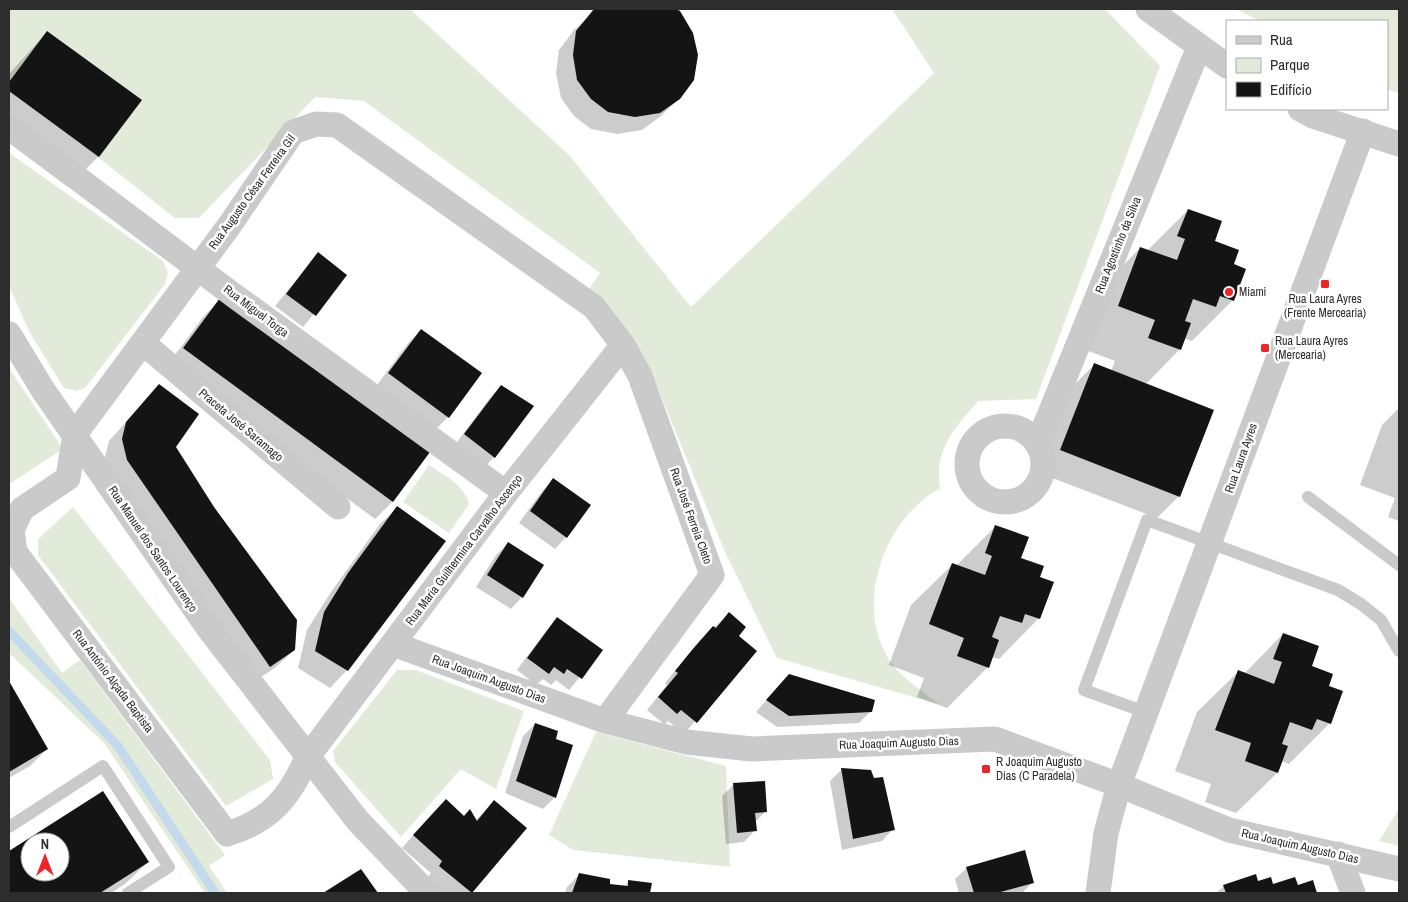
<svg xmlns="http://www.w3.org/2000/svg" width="1408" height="902" font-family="'Archivo Narrow',sans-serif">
	<rect width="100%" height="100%" fill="#fff"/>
	<g fill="#e2ebd9">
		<path d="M9,9h401l160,147 121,151 243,-234 -42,-64h213l55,57 -124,333 -58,2c-24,29 -44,47 -38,88 -10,4 -19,12 -27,20 -37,38 -54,105 -23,152 12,18 32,29 48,43l-161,-46 -52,-106 -71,-173 -65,-90 11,-16 -236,-172 -49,-4 -116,121h-24l-166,-131z"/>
		<path d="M1236,9h163v84l-12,-4v-68h-127z"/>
		<path d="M9,153l154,108 5,12 -3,11 -79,103 -9,4 -13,-3 -34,-55 -21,-47z"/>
		<path d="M9,368l54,81 -54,35z"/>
		<path d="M429,465c16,11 35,19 40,39l-20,29 -46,-31z"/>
		<path d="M73,507l197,253 3,19 -47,27 -188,-251v-16z"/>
		<path d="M9,598l53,75 18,-13 145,195 -16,11 18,27h-22l-101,-150 -95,-90z"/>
		<path d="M397,670h19l108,41 -28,78 -35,-20 -60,68 -66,-75 -2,-11z"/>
		<path d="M596,732l130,34 4,101 -157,-17 -24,-15z"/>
		<path d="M1399,809v37l-20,-5z"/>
	</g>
	<g fill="#0003" fill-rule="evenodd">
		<path d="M597,9h77l5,3v86l-18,18 -19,14 -25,4 -26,-5 -17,-13 -13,-18 -5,-25 3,-23 15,-20z"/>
		<path d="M47,32l93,69 -42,56 -30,30 -59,-44v-69z"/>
		<path d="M1188,210l44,55 1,35 -41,41 -8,-3 -4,11 -35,36 34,111 -22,22 -118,-45 33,-86 22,-22 17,6 4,-10 -37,-14 22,-58 40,-41 7,3z"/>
		<path d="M318,254l28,21 -43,52 -28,-21z"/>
		<path d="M221,299l207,154 -36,49 -17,17 -208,-153 36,-49z"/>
		<path d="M421,330l27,87 -12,12 -59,-44 32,-43z"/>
		<path d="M159,385l15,62 120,203 -18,17 -24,16 -142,-205 -5,-21 4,-16z"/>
		<path d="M501,386l-7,71 -11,12 -29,-23 36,-48z"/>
		<path d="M1399,408v113l-11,-4 7,-19 -35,-13 22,-60z"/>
		<path d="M553,480l13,57 -11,12 -36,-26 23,-32z"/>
		<path d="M398,507l46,34 -97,129 -17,18 -32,-20 9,-38 24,-38 49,-68z"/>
		<path d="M996,526l24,33 18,19 1,40 -40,41 -8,-2 -3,10 -41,41 -30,-11 7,-19 -35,-13 22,-60 41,-40 4,1z"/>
		<path d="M508,544l14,53 -11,12 -35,-22 20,-32z"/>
		<path d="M729,614l8,22 18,15 -71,83 -16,-13 -3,4 -18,-15 20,-25 -2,-2 36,-44z"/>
		<path d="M557,619l45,32 -33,39 -13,-10 -5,5 -8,-6 -7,6 -19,-15 29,-39z"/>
		<path d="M1283,634l44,53 3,36 -41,41 -8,-3 -4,12 -41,40 -31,-11 6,-18 -36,-13 22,-59 41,-40 6,2z"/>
		<path d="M9,684l38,65 -17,17 -21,12z"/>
		<path d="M777,688l94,23 -12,12 -82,4 -21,-15z"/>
		<path d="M535,724l20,73 -12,12 -38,-16 18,-57z"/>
		<path d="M842,769l51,60 -11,12 -40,9 -12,-69z"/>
		<path d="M733,785l33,26 -11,11v8l-11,12 -18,2 -4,-48z"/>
		<path d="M103,792l45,70 -23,22 -14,9h-102v-40zM30,842h30v30h-30z"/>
		<path d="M494,802l32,27 -55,64h-37l-11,-9 8,-11 -29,-25 32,-36 41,9z"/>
		<path d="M967,868l66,14 -11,11h-63l-4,-14z"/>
		<path d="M361,871l15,22h-51z"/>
		<path d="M579,875l29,10 16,2 5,-6 21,3 -1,9h-84l2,-6z"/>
		<path d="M1312,882l4,11h-100l8,-7 34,-3 39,4z"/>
	</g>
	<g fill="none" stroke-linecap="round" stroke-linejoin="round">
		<path stroke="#c3daed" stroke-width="9" d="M9,631l109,115 97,147"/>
	</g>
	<g fill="#141414" fill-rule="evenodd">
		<path d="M594,9h82l4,2 13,22 5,22 -4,25 -14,19 -20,14 -25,4 -27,-5 -17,-13 -14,-19 -4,-25 3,-24z"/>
		<path d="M47,31l95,69 -43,57 -90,-66v-9z"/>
		<path d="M1188,209l34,12 -7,20 24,9 -5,14 12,5 -12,32 -14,-5 -4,11 -23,-8 -8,22 6,2 -10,27 -33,-12 7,-18 -37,-14 22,-59 37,13 8,-21 -8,-3z"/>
		<path d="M318,252l29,23 -31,41 -30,-22z"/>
		<path d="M220,298l210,154 -37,50 -210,-154z"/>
		<path d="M421,329l61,44 -33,45 -61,-45z"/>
		<path d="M1094,363l120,47 -34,87 -120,-47z"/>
		<path d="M159,384l40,30 -23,33 38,60 83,113 -2,30 -25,17 -143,-207 -5,-21 4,-17z"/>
		<path d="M501,385l33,21 -39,52 -31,-24z"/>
		<path d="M553,478l38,27 -24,33 -37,-27z"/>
		<path d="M397,506l49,35 -98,130 -33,-20 9,-39 24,-39z"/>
		<path d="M995,525l34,12 -8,21 23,8 -4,11 14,5 -14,37 -15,-5 -3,9 -22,-7 -8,21 7,3 -10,28 -32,-12 7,-18 -35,-14 23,-61 33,12 7,-19 -7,-3z"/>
		<path d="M508,542l36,23 -21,33 -36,-23z"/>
		<path d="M729,612l17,15 -7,9 18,15 -60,72 -16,-13 -4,4 -19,-17 20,-24 -3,-2 17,-21 21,-24 3,2z"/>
		<path d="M557,617l46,33 -21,29 -15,-10 -3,5 -10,-7 -5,7 -22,-16z"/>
		<path d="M1283,633l36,13 -7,20 21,8 -4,12 14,5 -12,33 -14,-5 -5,11 -22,-8 -8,22 6,2 -10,27 -33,-12 6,-18 -36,-13 23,-60 36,14 8,-22 -9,-3z"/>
		<path d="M789,674l86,26 -3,12 -83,4 -23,-16z"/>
		<path d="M9,681l39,68 -39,23z"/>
		<path d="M535,723l23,8 -2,8 17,6 -17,53 -40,-17z"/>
		<path d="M841,768l30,2 3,8 9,-1 12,53 -42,9z"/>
		<path d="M765,781l2,31 -12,1 2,18 -20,2 -4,-50z"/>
		<path d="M103,791l46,71 -49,31h-91v-42zM30,842h30v30h-30z"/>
		<path d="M446,799l18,17 6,-7 7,12 17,-21 33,28 -55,65 -33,-27 3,-5 -29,-26z"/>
		<path d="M1025,850l9,33 -37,10h-23l-8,-26z"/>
		<path d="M361,869l17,24h-55z"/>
		<path d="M579,873l31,6v5l18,2v-6l24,3 -2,10h-78z"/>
		<path d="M1256,874l2,7 13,-4 2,7 22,-7 3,8 15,-5 4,13h-91l-3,-8z"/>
	</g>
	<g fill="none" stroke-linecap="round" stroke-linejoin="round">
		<g stroke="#cacaca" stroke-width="12">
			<path d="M1308,497l91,68"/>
			<path d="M1145,712l-61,-22 63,-170 191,70 23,14 20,16 18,31"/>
			<path d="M9,827l94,-61 66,101 -41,26"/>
		</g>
		<g stroke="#cacaca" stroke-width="25">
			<path d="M1148,9l79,57"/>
			<path d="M1300,109l13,7 86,28"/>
			<path d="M9,127l227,170 270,196"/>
			<path d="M9,334l34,56 166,239 149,192 69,72"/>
			<path d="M143,343l195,164"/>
			<circle cx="1005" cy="464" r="38"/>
			<path d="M1038,443l161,-396"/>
			<path d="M393,644l212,77 81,21 66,7 243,-10 124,46 110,45 170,39"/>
			<path d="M605,721l107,-146 -72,-199 -17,-31 -29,-38 -257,-182 -21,-1 -23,8 -64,94 -154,208 -7,44 -46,31 -10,21 3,22 212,282c43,-13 62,-36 80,-76l199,-265 117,-148"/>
			<path d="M1338,854l15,39"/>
			<path d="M1098,893l8,-60 13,-48 244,-654"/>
		</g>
	</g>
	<g fill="#f02325" stroke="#fff" stroke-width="2">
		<rect x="1320" y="279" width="10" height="10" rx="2.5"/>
		<circle cx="1229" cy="292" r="5"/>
		<rect x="1260" y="343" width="10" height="10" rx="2.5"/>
		<rect x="981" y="764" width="10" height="10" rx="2.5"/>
	</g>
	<g text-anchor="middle" stroke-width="5" stroke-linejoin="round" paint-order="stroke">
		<g font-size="12" fill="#2d2d2d" stroke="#fff">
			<text transform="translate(252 192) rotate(-54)" y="4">Rua Augusto César Ferreira Gil</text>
			<text transform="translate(1118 245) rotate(-68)" y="4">Rua Agostinho da Silva</text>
			<text transform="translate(256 311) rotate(37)" y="4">Rua Miguel Torga</text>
			<text transform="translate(241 425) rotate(40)" y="4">Praceta José Saramago</text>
			<text transform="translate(1241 458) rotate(-70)" y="4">Rua Laura Ayres</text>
			<text transform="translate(691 516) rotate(70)" y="4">Rua José Ferreia Cleto</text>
			<text transform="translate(153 549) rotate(56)" y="4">Rua Manuel dos Santos Lourenço</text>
			<text transform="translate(464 550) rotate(-53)" y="4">Rua Maria Guilhermina Carvalho Ascenço</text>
			<text transform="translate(489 679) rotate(20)" y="4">Rua Joaquim Augusto Dias</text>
			<text transform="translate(113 681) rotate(53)" y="4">Rua António Alçada Baptista</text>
			<text transform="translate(899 743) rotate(-2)" y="4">Rua Joaquim Augusto Dias</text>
			<text transform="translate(1300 846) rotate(13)" y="4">Rua Joaquim Augusto Dias</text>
		</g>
		<g font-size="12" fill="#2d2d2d" stroke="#fff" text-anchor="start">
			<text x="1239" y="296">Miami</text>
			<text x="1325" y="303" text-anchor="middle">Rua Laura Ayres<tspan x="1325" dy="14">(Frente Mercearia)</tspan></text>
			<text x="1275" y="345">Rua Laura Ayres<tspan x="1275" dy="14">(Mercearia)</tspan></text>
			<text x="996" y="766">R Joaquim Augusto<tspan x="996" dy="14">Dias (C Paradela)</tspan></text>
		</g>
	</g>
	<rect width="1408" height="902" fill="none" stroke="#2d2d2d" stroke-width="20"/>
	<rect x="1226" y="20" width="162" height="90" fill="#ffffff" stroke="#ababab"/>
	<rect x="1236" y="36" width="25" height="8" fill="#cacaca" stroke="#ababab"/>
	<text x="1270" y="45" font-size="15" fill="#2d2d2d">Rua</text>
	<rect x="1236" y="58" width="25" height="15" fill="#e2ebd9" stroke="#ababab"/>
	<text x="1270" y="70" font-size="15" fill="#2d2d2d">Parque</text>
	<rect x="1236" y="82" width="25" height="15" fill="#141414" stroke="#ababab"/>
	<text x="1270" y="95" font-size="15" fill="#2d2d2d">Edifício</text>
	<g transform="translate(45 857)"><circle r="24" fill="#ffffff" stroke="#ababab"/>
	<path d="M0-4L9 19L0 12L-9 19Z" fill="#f02325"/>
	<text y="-8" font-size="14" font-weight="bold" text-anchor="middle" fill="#2d2d2d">N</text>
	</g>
</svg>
